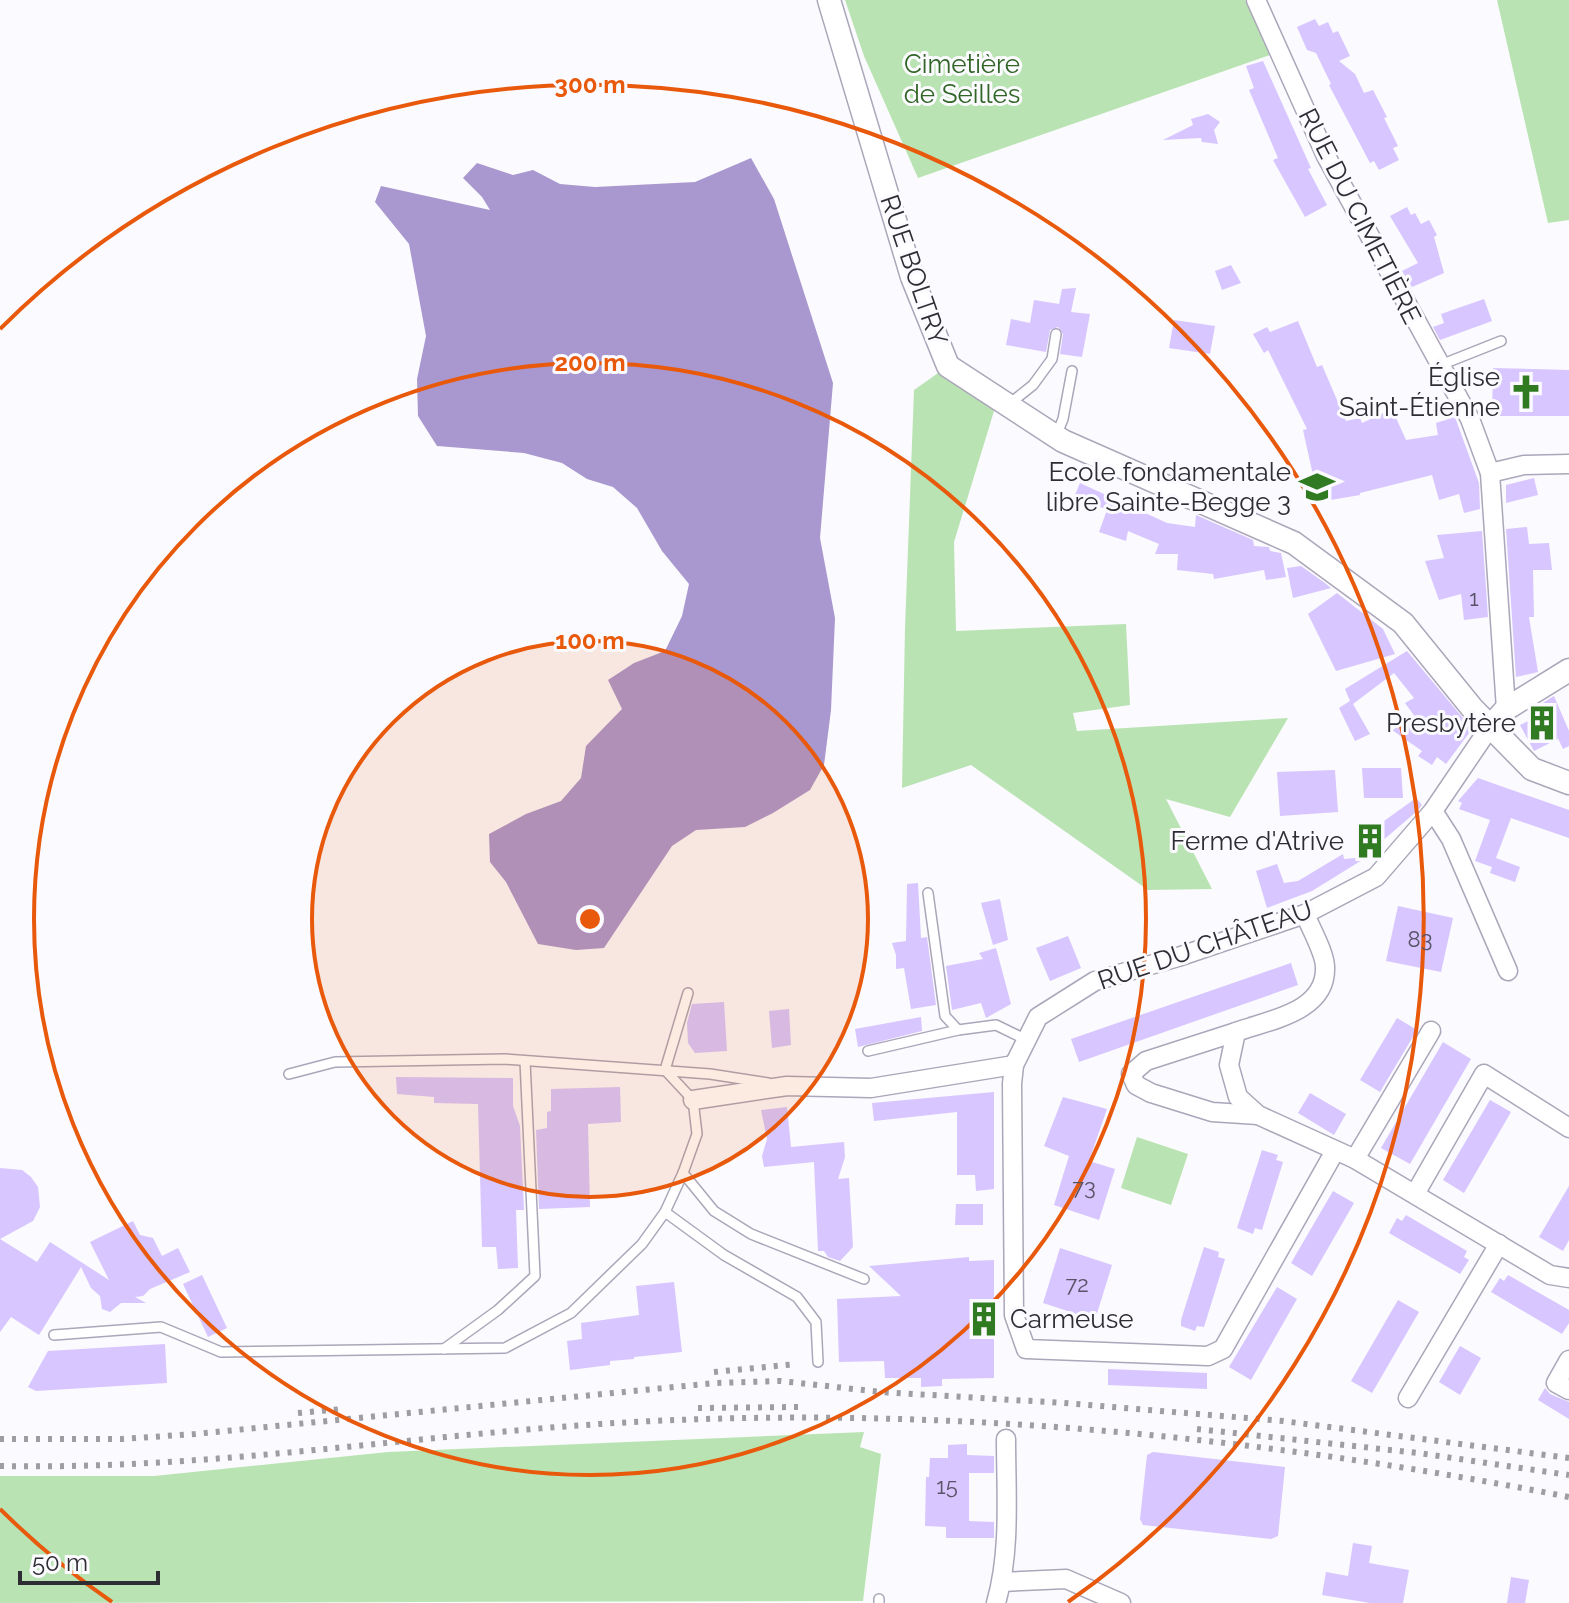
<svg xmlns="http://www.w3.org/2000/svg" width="1569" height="1603" font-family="Raleway,sans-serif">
	<rect width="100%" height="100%" fill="#fbfafe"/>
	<g fill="#bae3b3">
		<path d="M845,0h400l25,55 -352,123 -54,-122z"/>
		<path d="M1497,0h72v220l-21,3z"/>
		<path d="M948,366l50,32 -44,144 2,89 170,-7 4,81 -57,8 4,18 211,-13 -58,99 -64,-18 46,90 -64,1 -177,-125 -69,23 3,-160 9,-238z"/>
		<path d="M1137,1137l51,17 -17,51 -50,-17z"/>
		<path d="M864,1432l-4,15 21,7 -18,147 -863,2v-127h154l234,-24z"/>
	</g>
	<path fill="#a998cf" d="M751,158l23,41 59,184 -13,155 15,80 -4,92 -7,55 -14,25 -37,23 -28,14 -49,3 -24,16 -68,102 -28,2 -38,-6 -32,-62 -16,-20 -1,-28 37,-20 35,-13 20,-23 5,-32 36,-37 -14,-29 26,-17 31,-12 17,-35 7,-32 -27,-33 -25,-43 -24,-21 -26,-8 -25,-16 -38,-10 -87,-7 -19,-30 -1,-37 9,-43 -17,-92 -34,-42 6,-16 109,24 -8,-13 -19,-19 14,-15 36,12 20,-5 27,14 35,3 100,-5z"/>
	<g fill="#d7c6ff">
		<path d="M1315,19l4,7 9,-4 5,11 5,-2 12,25 -11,5 16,13 9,19 9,-3 14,27 -3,1 14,28 -5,2 6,12 -20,10 -5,-9 -4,2 -41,-78 2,-1 -15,-31 -9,-3 -10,-23z"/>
		<path d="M1263,61l48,107 -3,1 19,36 -22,12 -32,-57 5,-2 -29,-68 5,-2 -8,-22z"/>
		<path d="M1208,114l12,8 -6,8 4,14 -16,-2 -1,-4 -38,2 30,-15 -2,-6z"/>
		<path d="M1407,207l4,8 4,-2 6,11 8,-4 8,15 -3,2 10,36 -32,14 -10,-16 16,-8 -28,-47z"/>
		<path d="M1231,265l10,18 -19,7 -7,-19z"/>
		<path d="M1076,288l-5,24 19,2 -8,43 -22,-3 3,-20 -5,-7 -8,3 -4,22 -40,-7 5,-26 19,4 4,-23 25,4 3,-15z"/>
		<path d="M1484,299l8,22 -52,19 -7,-13 11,-4 -3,-9z"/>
		<path d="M1174,320l41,6 -5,28 -41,-6z"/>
		<path d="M1298,321l19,46 5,-2 24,56 14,-3 2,5 30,-14 14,31 32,-5 -2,-12 19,-6 24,66 1,26 -16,4 -5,-19 -20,6 -7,-25 -72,18v2l-41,7 -16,-72 4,-1 -39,-79 -4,3 -11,-19 14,-7 3,5z"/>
		<path d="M1493,368l76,2v46h-77z"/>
		<path d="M1534,478l4,17 -32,8v-18z"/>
		<path d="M1080,483l87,40 28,4 1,-12 57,25 1,6 15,1 1,4 11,2 5,24 -20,3 -2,-10 -50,9 -1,-5 -36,-4 1,-16h-23l4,-10 -31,-13 -2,10 -27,-9 8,-22 -32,-15z"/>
		<path d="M1527,527l2,17 20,-1 3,27h-19l1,47h-5l9,55 -22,5 -10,-148z"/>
		<path d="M1482,531l6,86 -24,3 -3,-26 -22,6 -14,-39 19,-3 -7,-23z"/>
		<path d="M1301,566l24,17 6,5 -38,10 -6,-30z"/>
		<path d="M1337,593l46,36 12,25 -59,17 -28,-57z"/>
		<path d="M1407,651l65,78 -26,35 -9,-7 -5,8 -14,-9 4,-5 -30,-21 24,-12 -11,-15 9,-5 -20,-25 -41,31 17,30 -15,7 -16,-33 11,-7 -5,-12z"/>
		<path d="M1554,696l15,35v15l-6,3 -8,-17 3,7 -24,12 -14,-26 25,-12 -4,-9z"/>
		<path d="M1362,768h39l2,30h-39z"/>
		<path d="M1335,770l3,42 -58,4 -3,-44z"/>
		<path d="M1478,778l91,32v28l-58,-20 -15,40 24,9 -5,15 -25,-9 2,-6 -17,-6 15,-41 -31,-11 3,-6 -4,-2z"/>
		<path d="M1416,798l6,7 -6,7 -49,42 -1,-20z"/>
		<path d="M1343,854l1,5 23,-2 -55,34 -45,17 -11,-37 21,-7 7,19 14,-2z"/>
		<path d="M918,883l3,55 6,-1 9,68 -25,4 -7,-41 -8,1v-14l-4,-12 14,-2 1,-57z"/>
		<path d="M1000,899l8,41 -15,5 -12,-42z"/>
		<path d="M1398,906l55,12 -12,54 -55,-11z"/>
		<path d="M1068,936l13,32 -31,13 -14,-33z"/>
		<path d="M996,948l15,56 -25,14 -5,-15 -29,7 -6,-44 37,-7 -4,-6z"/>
		<path d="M1291,963l7,22 -219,77 -8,-23z"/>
		<path d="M724,1002l3,49 -32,2 -7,-10 -1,-20 5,-19z"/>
		<path d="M789,1009l2,36 -19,3 -3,-37z"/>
		<path d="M921,1017l1,14 -64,16 -3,-18z"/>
		<path d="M1397,1018l20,12 -37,62 -20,-12z"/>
		<path d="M1443,1042l28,17 -61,105 -29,-16z"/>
		<path d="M396,1077l117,1v28l7,20 4,84h-8l2,58 -20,1 -2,-22h-14l-4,-143 -44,-1v-6l-37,-3z"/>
		<path d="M620,1087l1,35 -33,2 2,83 -51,2 -3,-79 11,-2v-16l4,-1v-22z"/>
		<path d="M994,1092v97l-18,2 -1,-16h-18v-63l-83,9 -2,-18z"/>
		<path d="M1310,1093l36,21 -12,21 -36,-22z"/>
		<path d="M1063,1097l44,12 -18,52 26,8 -16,51 -45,-15 15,-49 -25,-10z"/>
		<path d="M1490,1100l21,12 -47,81 -21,-13z"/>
		<path d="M787,1107l4,40 53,-5 1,15 -7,22 11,-1 4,69 -13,14 -12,-4 -4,-6h-6l-4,-89 -50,5 -2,-11 5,-17 -6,-29z"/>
		<path d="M1262,1150l16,5 -2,5 7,2 -21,68 -7,-2 -2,6 -16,-6z"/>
		<path d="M0,1168l22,2 9,7 7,10 2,20 -7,14 -33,18 37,23 13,-20 59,38 -19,-38 43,-21 7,14 13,3 9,18 16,-8 12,24 -40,17 -7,7 -8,1 11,6h-25l-11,9 -8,-3 -2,-13 -9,-8 -10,-21 -42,68 -28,-18 -11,15z"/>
		<path d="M1569,1186v54l-6,11 -24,-14z"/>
		<path d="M1333,1191l21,12 -42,73 -21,-13z"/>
		<path d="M956,1204h27v21h-28z"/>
		<path d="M1406,1215l61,36 -3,6 5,3 -9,14 -71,-41 8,-15 5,3z"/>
		<path d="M1204,1247l15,5 -1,5 7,2 -21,68 -7,-1 -2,5 -14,-5v-6z"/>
		<path d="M1060,1248l52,17 -17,55 -52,-17z"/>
		<path d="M969,1257v4l25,-1v118l-52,1v7l-21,1v-9h-36l-1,-17 -45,1 -2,-63 64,-3 -32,-30z"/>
		<path d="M202,1275l25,53 -19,9 -25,-53z"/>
		<path d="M1508,1275l61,35v13l-7,11 -71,-42 9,-14 4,3z"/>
		<path d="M674,1282l8,70 -48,5v2l-24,2v4l-40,5 -3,-29 15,-2 -1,-16 58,-8 -3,-29z"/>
		<path d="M1277,1287l20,12 -46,81 -22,-13z"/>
		<path d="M1398,1300l21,12 -47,81 -21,-12z"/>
		<path d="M165,1344l2,39 -131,8 -8,-4 20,-36z"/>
		<path d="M1460,1346l21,12 -21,37 -21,-13z"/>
		<path d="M1108,1369l99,4v16l-99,-4z"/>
		<path d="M1545,1388l5,6 19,8v17l-31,-19z"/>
		<path d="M967,1444v11l27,1v17h-25v48l25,1v16h-48v-11l-21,-1 1,-49h3l1,-19h18v-13z"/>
		<path d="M1153,1452l132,15 -7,69 -7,3 -128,-14 -3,-6 7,-64z"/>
		<path d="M1353,1543l19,3 -3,17 40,7 -6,33h-33l-48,-8 4,-23 22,4z"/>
		<path d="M1511,1577l18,3 -4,23h-18z"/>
	</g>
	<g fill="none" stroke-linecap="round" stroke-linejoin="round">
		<g stroke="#aba6b9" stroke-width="12">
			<g id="service">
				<path d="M1438,366l63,-25"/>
				<path d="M1008,405l25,-20 19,-26 4,-25"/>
				<path d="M1056,436l7,-17 9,-48"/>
				<path d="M928,893l17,123 13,14"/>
				<path d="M868,1051l90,-21 38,-5 31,15"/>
				<path d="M289,1074l46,-12 170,-3 205,15 58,9"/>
				<path d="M683,1173l31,38 37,23 113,45"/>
				<path d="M665,1212l59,43 73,42 19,25 2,40"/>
				<path d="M54,1335l107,-8 60,25 284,-4 66,-35 71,-69 23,-32 18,-39 14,-39 -4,-34 -28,-30 23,-77"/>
				<path d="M444,1349l54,-39 37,-34 -10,-215"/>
				<path d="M879,1603v-4"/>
			</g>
		</g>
		<g stroke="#aba6b9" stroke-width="21">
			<g id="minor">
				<path d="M1256,0l70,156 144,263 20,54 16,236"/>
				<path d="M1490,473l34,-8 45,-1"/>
				<path d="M1433,811l18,28 57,132"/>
				<path d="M1305,914c5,13 20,39 20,53 2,45 -56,53 -89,65l-7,33 9,32 20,18 97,44 195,116 19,3"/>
				<path d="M1236,1032l-90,29 -15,13 5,11 15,8 61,19 46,3"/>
				<path d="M693,1100l94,-14 84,2 143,-23"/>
				<path d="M1335,1151l-112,198 -15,7 -182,-7 -12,-34 -2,-231 2,-19 24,-48 57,-36 83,-24 127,-43 71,-37 57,-66 57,-84"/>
				<path d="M1355,1159l76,-128"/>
				<path d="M1415,1194l69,-120 85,54"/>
				<path d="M1569,1360l-13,23 13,7"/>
				<path d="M1408,1398l91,-154"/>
				<path d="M1002,1582l64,-3 55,24"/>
				<path d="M996,1603c15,-52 10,-110 10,-164"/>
			</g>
		</g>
		<g stroke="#aba6b9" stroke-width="25">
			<g id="tertiary">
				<path d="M829,0l83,277 36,89 115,75 231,102 109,80 69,85 60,61 37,14"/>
				<path d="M1490,727l16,-18 63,-39"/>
			</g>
		</g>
		<use href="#service" stroke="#fff" stroke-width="9"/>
		<use href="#minor" stroke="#fff" stroke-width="18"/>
		<use href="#tertiary" stroke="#fff" stroke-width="22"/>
		<g stroke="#9e9da2" stroke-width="6" stroke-dasharray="4 8" stroke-linecap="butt">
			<path d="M714,1372l83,-8"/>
			<path d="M698,1408l100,-1"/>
			<path d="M298,1413l44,-4"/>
			<path d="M1197,1429l221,24 151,22"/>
			<path d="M0,1439h122l73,-5 520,-51 66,-2 100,11 183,11 219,18 286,37"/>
			<path d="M0,1466c201,4 400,-29 600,-42 323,-21 652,11 969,73"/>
		</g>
	</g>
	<circle cx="590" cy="919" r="278" fill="#e8590c" fill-opacity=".12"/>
	<g fill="none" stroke="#e8590c" stroke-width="4">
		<circle cx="590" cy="919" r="278"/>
		<circle cx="590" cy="919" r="556"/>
		<path d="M112 1602A834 834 0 0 1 0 1509M0 329A834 834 0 1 1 1068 1602"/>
	</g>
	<defs>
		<g id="church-bare" transform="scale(2.76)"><path d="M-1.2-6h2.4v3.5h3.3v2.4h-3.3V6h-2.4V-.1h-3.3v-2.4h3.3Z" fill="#307b22" stroke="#fbfafe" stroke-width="2.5" paint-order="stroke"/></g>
		<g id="school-bare" transform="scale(2.76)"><path d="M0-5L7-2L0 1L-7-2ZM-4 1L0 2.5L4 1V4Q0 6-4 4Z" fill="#307b22" stroke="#fbfafe" stroke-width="2.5" paint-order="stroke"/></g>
		<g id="building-bare" transform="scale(2.76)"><path d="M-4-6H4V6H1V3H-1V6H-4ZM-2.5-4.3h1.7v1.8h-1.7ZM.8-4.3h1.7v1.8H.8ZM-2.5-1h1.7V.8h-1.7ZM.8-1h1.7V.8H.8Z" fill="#307b22" stroke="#fbfafe" stroke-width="2.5" paint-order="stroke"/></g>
	</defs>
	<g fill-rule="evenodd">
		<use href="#church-bare" x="1526" y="392"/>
		<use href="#school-bare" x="1317" y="487"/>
		<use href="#building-bare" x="1542" y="723"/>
		<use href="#building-bare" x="1370" y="841"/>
		<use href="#building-bare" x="984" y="1319"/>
	</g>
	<g text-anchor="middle" stroke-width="6" stroke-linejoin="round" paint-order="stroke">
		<g font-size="22" fill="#595367">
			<text x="1474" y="606">1</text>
			<text x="1420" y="947">83</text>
			<text x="1084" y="1195">73</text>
			<text x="1077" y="1292">72</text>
			<text x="947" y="1494">15</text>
		</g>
		<g font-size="26" fill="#306526" stroke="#fbfafe">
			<text x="962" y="73">Cimetière<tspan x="962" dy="30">de Seilles</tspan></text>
		</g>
		<g font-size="26" fill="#2f2d34" stroke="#fbfafe">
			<text transform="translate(1360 216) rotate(63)" y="9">RUE DU CIMETIÈRE</text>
			<text transform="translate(914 270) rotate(71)" y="9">RUE BOLTRY</text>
			<text transform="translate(1205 945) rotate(-19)" y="9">RUE DU CHÂTEAU</text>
		</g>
		<g font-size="26" fill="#2f2d34" stroke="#fbfafe" text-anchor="end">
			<text x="1500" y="386">Église<tspan x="1500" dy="30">Saint-Étienne</tspan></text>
			<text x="1291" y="481">Ecole fondamentale<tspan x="1291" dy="30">libre Sainte-Begge 3</tspan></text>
			<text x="1516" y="732">Presbytère</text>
			<text x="1344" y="850">Ferme d'Atrive</text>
			<text x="1010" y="1328" text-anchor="start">Carmeuse</text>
		</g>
	</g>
	<circle cx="590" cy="919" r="12" fill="#e8590c" stroke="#fbfafe" stroke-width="4"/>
	<g font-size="24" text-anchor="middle" font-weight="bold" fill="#e8590c" stroke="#fbfafe" stroke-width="6" stroke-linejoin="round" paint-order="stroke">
		<text x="590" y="93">300 m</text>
		<text x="590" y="371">200 m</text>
		<text x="590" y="649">100 m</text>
	</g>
	<path d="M20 1571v12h138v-12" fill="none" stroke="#2f2d34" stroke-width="4"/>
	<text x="32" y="1571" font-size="24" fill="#2f2d34" stroke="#fbfafe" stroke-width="6" paint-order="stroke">50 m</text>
</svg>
